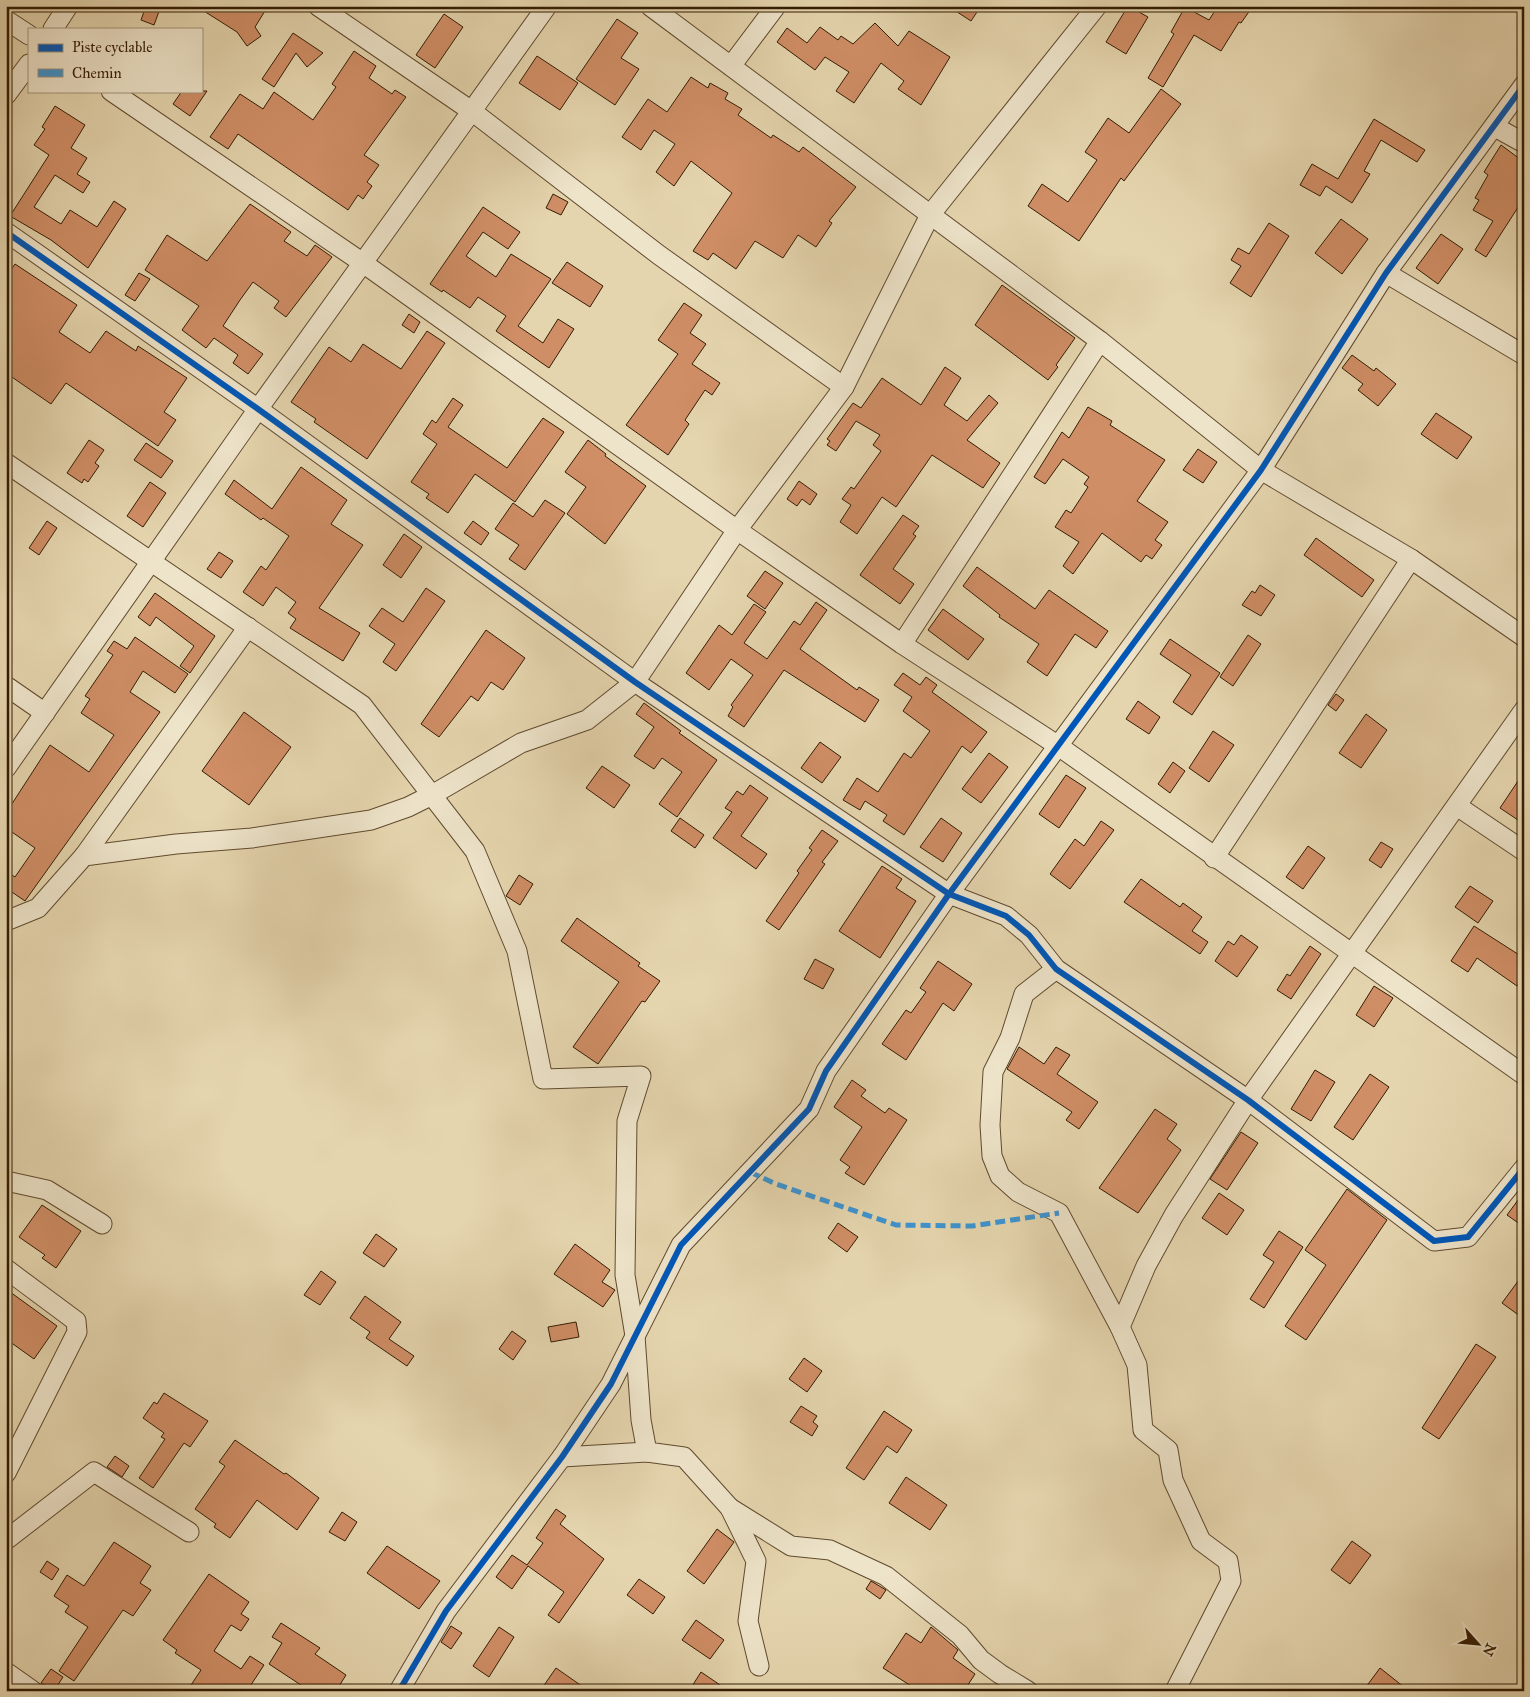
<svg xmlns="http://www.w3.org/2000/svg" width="1530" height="1697" font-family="'IM FELL Great Primer',serif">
	<rect width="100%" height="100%" fill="#e5d5ae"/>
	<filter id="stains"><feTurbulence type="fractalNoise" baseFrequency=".004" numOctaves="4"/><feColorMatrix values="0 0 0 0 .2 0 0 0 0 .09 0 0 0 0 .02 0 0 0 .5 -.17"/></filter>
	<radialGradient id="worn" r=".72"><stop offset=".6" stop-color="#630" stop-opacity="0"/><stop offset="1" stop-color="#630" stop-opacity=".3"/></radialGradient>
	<g fill="#d08e66" stroke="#331c03">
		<path d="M146,6h15l-7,19 -13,-5z"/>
		<path d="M196,6h72l-13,21 6,9 -14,10 -10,-14z"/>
		<path d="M948,6h33l-10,15z"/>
		<path d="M1128,6l20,11 -22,37 -20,-12z"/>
		<path d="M1218,6h35l-12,17 -2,-1 -18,29 -27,-16 -31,52 -15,-9 26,-44 -3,-2 14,-25 24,13z"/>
		<path d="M444,14l19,13 -28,41 -19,-13z"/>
		<path d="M617,19l21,14 -17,25 18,11 -24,36 -39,-26z"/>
		<path d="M875,23l23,23 11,-15 41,26 -29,48 -23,-16 6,-8 -23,-18 -27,40 -18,-12 13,-19 -24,-15 -10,13 -38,-28 10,-14 20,15 13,-16 18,13 3,-4 12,8z"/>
		<path d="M293,33l30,20 -16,14 -11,-14 -22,34 -12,-8z"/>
		<path d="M354,51l22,15 -7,12 23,16 3,-4 11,7 -42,58 15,10 -12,17 5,4 -2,3 -7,10 -5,-4 -10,15 -110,-76 -10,15 -18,-12 30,-43 23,15 11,-17 39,28 23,-33 -4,-3z"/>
		<path d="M537,56l41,27 -18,27 -41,-27z"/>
		<path d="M691,77l17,11 2,-5 18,10 -3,6 17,10 -4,6 33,23 2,-3 26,17 4,-5 53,40 -27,34 3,2 -16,24 -18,-12 -15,23 -28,-17 -19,28 -23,-16 -5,7 -15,-9 39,-58 -41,-32 -17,25 -18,-14 19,-28 -21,-14 -13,20 -19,-13 26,-38 19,13z"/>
		<path d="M1161,89l20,15 -57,77 -3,-3 -42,63 -51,-35 14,-22 26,18 29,-42 -12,-8 23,-34 21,15z"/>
		<path d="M182,91h25l-17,25 -17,-12z"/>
		<path d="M55,106l30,19 -14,23 16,10 -10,16 13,8 -7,11 -28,-18 -21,32 27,17 9,-14 27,17 17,-26 12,8 -38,59 -37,-28 -41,-24 39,-61 -15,-10 11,-16 -3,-2z"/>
		<path d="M1374,119l51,31 -8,12 -36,-22 -17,31 6,3 -18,29 -26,-17 -6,10 -20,-11 12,-21 26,15z"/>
		<path d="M1501,145l23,17v36l-38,59 -11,-7 18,-29 -20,-11 6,-10 -4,-2 13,-23 -4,-3z"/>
		<path d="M553,194l15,8 -7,13 -15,-7z"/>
		<path d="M250,204l41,28 -7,9 23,15 8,-11 17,12 -46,60 -12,-9 5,-7 -26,-19 -13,18 -17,26 40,28 -15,20 -15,-11 5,-8 -24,-17 -8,10 -24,-18 17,-24 -54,-36 22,-35 40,26z"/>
		<path d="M483,207l37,25 -12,17 -25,-17 -17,24 30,21 15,-23 40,25 -33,47 25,17 15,-24 16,10 -25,39 -53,-37 10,-15 -28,-19 -8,11 -27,-18 -1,2 -12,-8z"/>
		<path d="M1341,219l27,20 -26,35 -27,-21z"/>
		<path d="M1269,223l20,13 -38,61 -21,-14 11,-17 -10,-6 7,-12 11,6z"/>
		<path d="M1441,234l22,15 -25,35 -22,-16z"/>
		<path d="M567,262l36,24 -13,21 -38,-24z"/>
		<path d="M15,264l62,41 -18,27 31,21 16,-22 30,20 2,-5 49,32 -23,34 12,8 -18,26 -92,-63 -15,21 -45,-31v-96z"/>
		<path d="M139,273l11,6 -15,22 -10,-6z"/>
		<path d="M1002,285l73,53 -19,27 2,2 -10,13 -73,-55z"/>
		<path d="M684,303l18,12 -12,18 16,11 -14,20 28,19 -8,12 -7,-5 -20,30 4,4 -21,31 -42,-30 52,-71 -20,-14z"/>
		<path d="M409,314l11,8 -6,11 -12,-8z"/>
		<path d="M427,331l18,12 -78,116 -53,-37 2,-3 -25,-17 38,-55 22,15 12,-18 38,25z"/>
		<path d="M1352,355l22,16 2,-3 20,16 -18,22 -20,-16 5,-6 -21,-16z"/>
		<path d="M945,367l16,11 -17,27 23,16 22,-26 9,8 -31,37 33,23 -17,25 -51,-33 -36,52 -14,-10 -25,37 -17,-12 11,-17 -9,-6 9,-12 3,2 27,-38 -8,-6 7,-10 -24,-14 -20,30 -9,-6 3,-4 -3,-2 26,-36 8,5 21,-30 39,27z"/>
		<path d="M453,398l10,7 -15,22 59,41 36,-50 21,14 -49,70 -40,-28 -27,39 -22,-15 3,-4 -18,-12 26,-38 -14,-10 9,-14 4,3z"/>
		<path d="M1088,407l24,14 -2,4 55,35 -28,41 31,21 -13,18 7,5 -10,14 -6,-4 -5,7 -39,-29 -29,41 -10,-8 16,-24 -24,-15 11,-17 5,3 17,-26 -4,-3 5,-7 -26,-18 -18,25 -11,-7 28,-45 7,6z"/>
		<path d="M1436,413l36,24 -15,22 -36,-25z"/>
		<path d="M89,440l15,10 -9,13 4,3 -11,16 -4,-3 -2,4 -15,-10z"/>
		<path d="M588,440l18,14 -1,2 41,30 -41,58 -38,-30 19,-27 -21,-15z"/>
		<path d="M146,443l27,18 -12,17 -27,-18z"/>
		<path d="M1198,449l19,13 -14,21 -20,-13z"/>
		<path d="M301,467l46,33 -16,24 32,21 -44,63 41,25 -17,28 -53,-33 6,-9 -8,-6 8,-11 -20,-15 -13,19 -20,-14 18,-26 5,4 23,-34 -26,-18 -2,2 -36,-26 9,-14 38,29z"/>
		<path d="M799,481l18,13 -7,11 -8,-6 -5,7 -10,-7z"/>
		<path d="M150,482l16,11 -23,34 -16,-11z"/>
		<path d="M545,500l20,13 -40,57 -16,-11 10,-14 -24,-16 18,-26 20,14z"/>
		<path d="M903,515l16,11 -6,8 3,2 -23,33 21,15 -14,20 -40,-29z"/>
		<path d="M47,521l10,7 -18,27 -10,-7z"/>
		<path d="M473,521l16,12 -8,12 -17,-12z"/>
		<path d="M404,534l18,13 -21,31 -18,-13z"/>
		<path d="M1316,538l58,42 -12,17 -58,-42z"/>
		<path d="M219,552l14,9 -12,17 -14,-9z"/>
		<path d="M977,567l58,42 14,-19 59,41 -12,17 -21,-14 -28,42 -20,-14 12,-18 -40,-27 1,-2 -37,-29z"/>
		<path d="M765,571l18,12 -18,26 -18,-13z"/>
		<path d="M1260,585l15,10 -14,21 -19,-11 10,-14 3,2z"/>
		<path d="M426,588l19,13 -49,70 -13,-9 12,-18 -26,-18 13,-18 21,14z"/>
		<path d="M155,593l60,43 -25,37 -10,-7 14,-20 -38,-29 -6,9 -12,-9z"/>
		<path d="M816,602l11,8 -27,39 57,41 2,-3 20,13 -14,22 -81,-52 -40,57 -16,-11 5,-9 -2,-2 22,-30 -22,-16 -22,31 -23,-17 33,-48 13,10 22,-31 12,8 -22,31 23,16 27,-38 6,4z"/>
		<path d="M943,609l41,30 -16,21 -40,-30z"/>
		<path d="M486,630l39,28 -22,32 -12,-8 -13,19 -7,-5 -32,41 -18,-13z"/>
		<path d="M1248,635l13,9 -28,42 -13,-9z"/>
		<path d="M135,637l53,37 -13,19 -32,-22 -13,21 30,20 -135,189 -19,-13v-17l9,6 20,-29 -29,-20v-15l44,-68 39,27 25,-37 -33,-22 9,-14 -5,-3 28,-41 -6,-4 7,-10 13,8z"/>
		<path d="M1170,639l50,34 -28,42 -19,-13 18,-27 -31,-21z"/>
		<path d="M903,673l17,12 6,-8 11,8 -5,7 55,40 -16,21 -9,-7 -58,89 -21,-14 4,-6 -22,-14 -5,9 -17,-10 14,-22 21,14 26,-39 7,5 19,-27 -27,-20 9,-14 -18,-12z"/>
		<path d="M1336,694l8,6 -8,11 -8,-6z"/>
		<path d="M1138,701l22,16 -11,17 -23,-15z"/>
		<path d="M644,703l37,28 -2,2 38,27 -40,57 -18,-13 23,-32 -20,-14 -8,11 -20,-13 20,-29 -18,-13z"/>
		<path d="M244,712l47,35 -42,58 -47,-34z"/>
		<path d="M1366,714l21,16 -26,38 -22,-15z"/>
		<path d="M1213,731l21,14 -25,37 -20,-14z"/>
		<path d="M820,742l21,15 -19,26 -21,-15z"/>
		<path d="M989,753l19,14 -27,36 -19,-14z"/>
		<path d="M1173,762l12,9 -15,22 -12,-9z"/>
		<path d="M602,766l28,19 -16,23 -28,-20z"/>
		<path d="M1524,772v52l-24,-16z"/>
		<path d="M1066,775l20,13 -27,40 -20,-14z"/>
		<path d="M750,785l18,13 -27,38 26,18 -11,15 -43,-31 19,-26 -7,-4 12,-17 6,4z"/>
		<path d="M680,818l24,17 -9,13 -24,-17z"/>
		<path d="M941,818l21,15 -19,29 -23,-15z"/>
		<path d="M1101,821l13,9 -44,59 -20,-15 25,-35 9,7z"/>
		<path d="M822,830l16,11 -16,21 3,2 -46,66 -13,-9 33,-48 -2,-2 15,-21 -3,-2z"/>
		<path d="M1381,842l12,7 -12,19 -12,-8z"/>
		<path d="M1308,846l17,12 -22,31 -17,-12z"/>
		<path d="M882,866l20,13 -6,9 20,13 -36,57 -41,-27z"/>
		<path d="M519,875l14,9 -13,21 -14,-9z"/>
		<path d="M1141,879l39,28 3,-4 19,14 -10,14 16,11 -8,12 -76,-52z"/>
		<path d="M1470,886l23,15 -15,22 -23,-16z"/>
		<path d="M577,918l63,45 -2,3 22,15 -15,21 -3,-1 -44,63 -25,-17 46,-65 -58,-41z"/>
		<path d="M1474,926l50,32v19l-7,9 -40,-28 -9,14 -17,-11z"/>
		<path d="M1241,935l17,12 -21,30 -22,-16 13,-20 6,4z"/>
		<path d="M1310,946l11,8 -30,45 -14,-9 10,-16 3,2z"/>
		<path d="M815,959l19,10 -11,20 -19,-10z"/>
		<path d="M938,961l34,23 -18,27 -11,-8 -37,57 -24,-16 24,-34 5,3 15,-21 -6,-4z"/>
		<path d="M1374,986l19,12 -19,29 -18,-12z"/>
		<path d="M1019,1047l25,17 12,-17 14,8 -13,19 41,28 -19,27 -13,-9 6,-8 -65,-43z"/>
		<path d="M1315,1070l20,12 -24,39 -20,-12z"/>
		<path d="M1370,1074l19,13 -36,53 -19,-13z"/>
		<path d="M852,1080l14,10 -5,6 24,17 4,-5 18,12 -43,65 -19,-12 5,-6 -10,-7 22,-33 -28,-20z"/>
		<path d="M1155,1109l22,15 -10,15 14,11 -43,63 -39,-25z"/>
		<path d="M1241,1132l17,11 -31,47 -17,-11z"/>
		<path d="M1347,1189l40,31 -81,120 -21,-14 41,-61 -21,-15z"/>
		<path d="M1524,1192v35l-17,-12z"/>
		<path d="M1219,1193l25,17 -17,25 -25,-17z"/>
		<path d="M42,1205l39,26 -25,37 -14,-10 3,-3 -26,-18z"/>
		<path d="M838,1223l20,14 -11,15 -19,-14z"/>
		<path d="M1279,1231l24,16 -39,61 -14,-9 24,-37 -11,-7z"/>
		<path d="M376,1234l21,15 -13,18 -21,-14z"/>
		<path d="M575,1244l35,26 -8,12 13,8 -12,17 -49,-33z"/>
		<path d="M321,1271l15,11 -16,23 -16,-10z"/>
		<path d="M1524,1273v46l-22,-16z"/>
		<path d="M6,1289l51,37 -23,33 -28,-20z"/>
		<path d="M365,1296l36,26 -12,17 25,17 -7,10 -41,-28 4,-6 -20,-14z"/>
		<path d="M576,1322l3,15 -28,5 -3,-15z"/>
		<path d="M512,1331l14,10 -13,19 -14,-11z"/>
		<path d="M1476,1344l20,13 -57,82 -17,-11z"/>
		<path d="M804,1358l18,13 -15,21 -18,-13z"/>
		<path d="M164,1393l44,28 -18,26 -6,-4 -31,45 -14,-10 26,-39 -4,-2 3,-4 -21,-15 11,-16 3,2z"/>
		<path d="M801,1406l16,10 -4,6 5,4 -6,10 -22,-14z"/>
		<path d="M884,1411l28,19 -15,23 -10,-7 -23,34 -18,-12z"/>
		<path d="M235,1440l49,34 2,-1 33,25 -22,32 -40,-30 -27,38 -16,-11 2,-3 -21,-15 30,-43 -6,-4z"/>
		<path d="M115,1456l14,10 -7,11 -15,-10z"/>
		<path d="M906,1477l41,28 -17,25 -41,-27z"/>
		<path d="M556,1509l10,7 -6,8 44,35 -45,64 -11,-8 16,-23 -36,-26 -16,23 -16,-12 16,-22 15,10 16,-22 -7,-5z"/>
		<path d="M342,1512l15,10 -12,19 -16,-9z"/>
		<path d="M717,1529l17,13 -30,42 -17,-13z"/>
		<path d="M1352,1541l19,14 -21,29 -19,-14z"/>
		<path d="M114,1542l37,24 -11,17 11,7 -18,26 -10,-6 -49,71 -15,-10 29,-44 -23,-15 4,-6 -15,-10 13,-21 17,11z"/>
		<path d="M387,1546l53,35 -21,28 -52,-36z"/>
		<path d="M47,1561l12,8 -7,11 -12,-8z"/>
		<path d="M209,1574l40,28 -8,12 8,5 -8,12 -10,-6 -17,26 27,18 9,-13 14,9 -17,26h-60l14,-21 -26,-17 2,-3 -14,-10z"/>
		<path d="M639,1579l26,18 -12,17 -26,-19z"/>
		<path d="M871,1581l15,9 -6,9 -14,-10z"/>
		<path d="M696,1620l28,20 -14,19 -28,-19z"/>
		<path d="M281,1623l39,25 -5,6 31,21 -10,16h-26l-41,-27 13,-21 -10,-6z"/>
		<path d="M451,1626l11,7 -11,16 -10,-7z"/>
		<path d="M499,1627l15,10 -25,40 -16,-11z"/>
		<path d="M931,1627l27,23 -5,8 22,16 -11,17h-45l-36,-23 23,-35 15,10z"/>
		<path d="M556,1668l33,23h-49z"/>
		<path d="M1380,1668l29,23h-46z"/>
		<path d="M51,1669l12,8 -9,14 -13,-8z"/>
		<path d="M701,1672l28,19h-40z"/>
	</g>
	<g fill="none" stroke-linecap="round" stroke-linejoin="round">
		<g stroke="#604a2e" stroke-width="21">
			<g id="minor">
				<path d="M318,6l155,106 186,143 185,132"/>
				<path d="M650,6l450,335 161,129 150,89 113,78"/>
				<path d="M6,20l23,15"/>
				<path d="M53,29l15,-23"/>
				<path d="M731,66l45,-60"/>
				<path d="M111,91l252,172 374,267 165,114 155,101 467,330"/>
				<path d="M6,95l23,-31"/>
				<path d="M1495,127l29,16"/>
				<path d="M6,232l252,177 377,273 314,212 57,22 23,19 27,34 192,131 186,141 34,-4 56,-69"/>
				<path d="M1386,273l138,82"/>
				<path d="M6,463l356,242 113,146 42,100 26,128 98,-3 -14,45 -2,154 10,61 6,84 6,32 37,5 46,51 26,53 -8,60 11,45"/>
				<path d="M902,644l198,-303"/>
				<path d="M6,686l39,27"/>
				<path d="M6,768l252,-359 289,-403"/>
				<path d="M1457,806l67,45"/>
				<path d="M84,856l164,-229"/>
				<path d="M1214,858l197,-299"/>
				<path d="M6,921l32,-13 46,-52 92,-12 76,-6 119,-18 37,-13 24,-12 89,-52 66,-23 48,-38 102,-152 107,-143 86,-172 167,-209"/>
				<path d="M1056,969l-32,25 -14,44 -17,34 -3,53 2,31 8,20 18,16 41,21 61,114"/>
				<path d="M6,1181l41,9 55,34"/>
				<path d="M6,1269l70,52 1,11 -71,141"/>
				<path d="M562,1457l85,-5"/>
				<path d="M730,1508l61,38 39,4 56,26 74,59 21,25 19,14 28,17"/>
				<path d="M6,1540l88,-68 95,60"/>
				<path d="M6,1672l27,19"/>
				<path d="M399,1691l47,-80 116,-154 49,-73 70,-139 128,-136 17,-38 123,-177 312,-424 125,-197 138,-188"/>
				<path d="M1175,1691l56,-110 -3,-20 -27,-20 -28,-61 -5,-30 -25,-20 -6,-65 -17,-38 26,-61 28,-51 74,-115 276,-390"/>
			</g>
		</g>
		<use href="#minor" stroke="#eee4ca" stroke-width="19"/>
		<path stroke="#3d94d1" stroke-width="5" stroke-dasharray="10 5" stroke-linecap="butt" d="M750,1172l26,12 120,41 76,1 87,-13"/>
		<g stroke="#eee4ca" stroke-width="9">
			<g id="cycleway">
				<path d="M6,232l252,177 377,273 314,212 57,22 23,19 27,34 192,131 186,141 34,-4 56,-69"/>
				<path d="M399,1691l47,-80 116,-154 49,-73 70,-139 128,-136 17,-38 123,-177 312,-424 125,-197 138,-188"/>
			</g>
		</g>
		<use href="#cycleway" stroke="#0057b8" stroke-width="6"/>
	</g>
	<rect width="1530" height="1697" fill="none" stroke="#e5d5ae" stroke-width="25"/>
	<rect x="8" y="8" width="1515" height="1682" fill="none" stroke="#331c03" stroke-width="2.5"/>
	<rect x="12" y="12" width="1505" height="1672" fill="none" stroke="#331c03"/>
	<rect x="28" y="28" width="175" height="65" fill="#eee4ca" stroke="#a3947a"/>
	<rect x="38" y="44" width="25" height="8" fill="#0057b8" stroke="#a3947a"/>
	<text x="72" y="52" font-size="15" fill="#331c03">Piste cyclable</text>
	<rect x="38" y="69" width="25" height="8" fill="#3d94d1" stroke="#a3947a"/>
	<text x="72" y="78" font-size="15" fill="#331c03">Chemin</text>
	<g transform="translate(1478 1644) rotate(117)" stroke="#eee4ca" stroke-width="4" paint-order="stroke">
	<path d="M0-4L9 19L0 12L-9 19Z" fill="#331c03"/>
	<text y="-8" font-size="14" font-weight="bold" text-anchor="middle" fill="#331c03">N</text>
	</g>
	<rect width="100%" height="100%" filter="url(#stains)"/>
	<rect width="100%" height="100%" fill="url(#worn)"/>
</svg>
